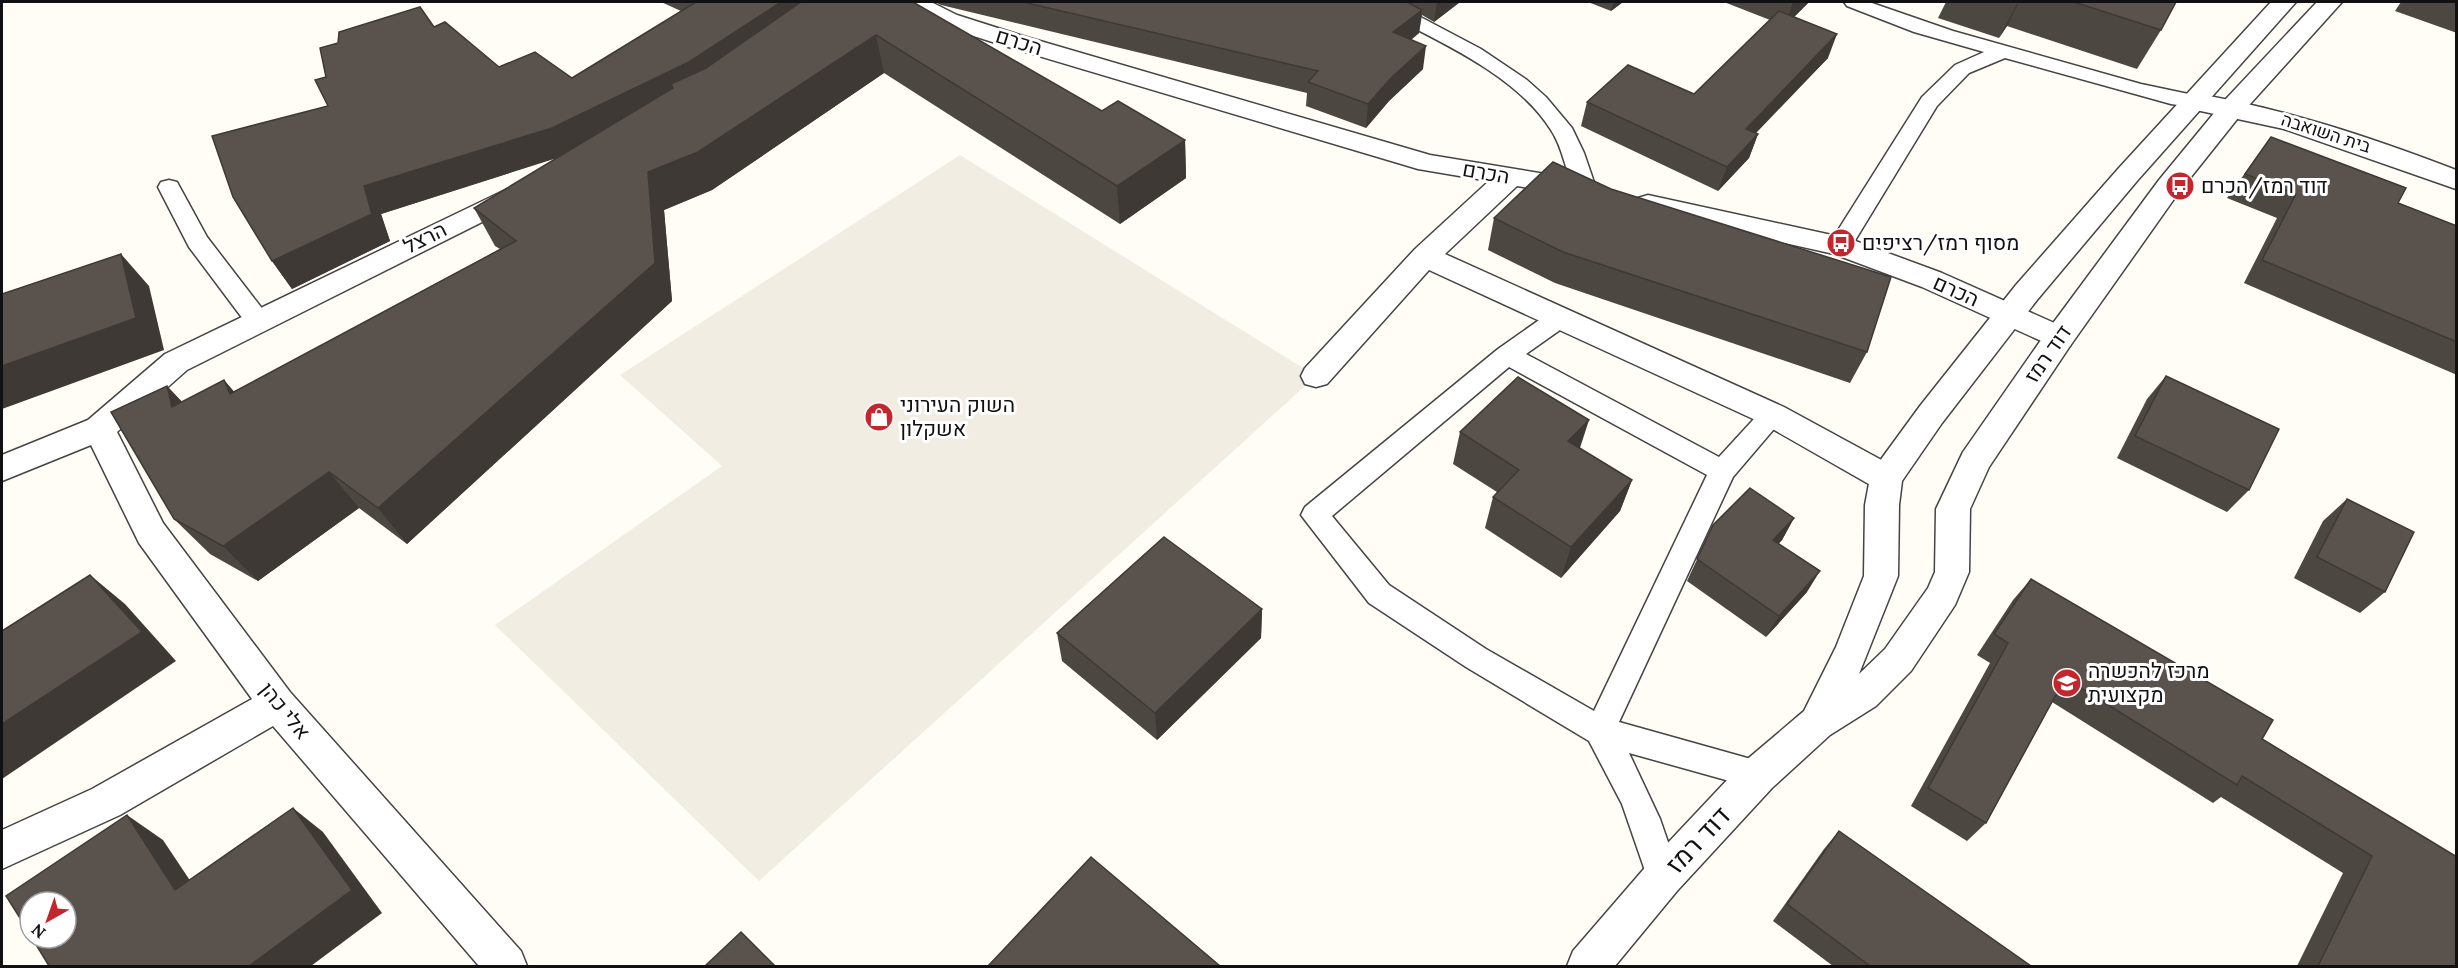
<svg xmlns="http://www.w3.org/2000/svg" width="2458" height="968" font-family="Lora,Heebo,serif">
	<rect width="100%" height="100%" fill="#fffdf5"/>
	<path fill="#f1ede2" d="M960,155l356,221 -557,505 -264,-256 227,-159 -102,-91z"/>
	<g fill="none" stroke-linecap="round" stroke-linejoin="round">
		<g stroke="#444" stroke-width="3">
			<g id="service">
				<path d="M1368,2h24l89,47 46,31 19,17 26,31 12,25 12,35 -3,5 -8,2 -8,-2c-12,-19 -13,-44 -26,-63 -36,-58 -122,-93 -180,-124z"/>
				<path d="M1844,2h25l84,29 188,53 57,12 4,5 -4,5 -7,1 -20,-3 -166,-46 -36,15 -32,33 -89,146 -8,2 -8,-2 -4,-6 94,-149 33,-32 29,-13 -70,-20 -67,-26z"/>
				<path d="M169,180l8,2 30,55 60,78 3,6 -3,6 -9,3 -9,-3 -60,-80 -31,-60 3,-5z"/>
				<path d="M1558,310l9,3 3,6 -3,6 -41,29 193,103 45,-49 9,-3 9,3 4,7 -53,62 -114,245 139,39 11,4 5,10 -5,10 -11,4 -129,-36 31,66 20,58 -5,11 -12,5 -12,-5 -29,-84 -33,-63 -123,-74 -97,-64 -68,-88 4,-8 193,-158 51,-36zM1509,367l198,108 -113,236 -108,-62 -97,-64 -57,-69z"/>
			</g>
		</g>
		<g stroke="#444" stroke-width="3">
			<g id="minor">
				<path d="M902,2h29l26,13 66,21 407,119 158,26 4,6 -4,6 -10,3 -61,-10 -72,68 339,153 114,62 4,9 -4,9 -12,4 -12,-4 -112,-64 -333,-153 -102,114 -11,3 -11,-3 -4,-8 4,-8 110,-119 74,-68 -71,-12 -413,-123 -66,-21 -33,-18z"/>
				<path d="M2191,93c92,15 179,44 265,77v19l-172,-60 -102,-22 -4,-6 4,-6z"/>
				<path d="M518,184l10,3 4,6 -4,6 -341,171 -70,62 46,91 127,169 231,259 6,15h-48l-206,-240 -153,89 -118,54v-39l90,-41 160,-90 -113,-156 -48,-98 -89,36v-26l86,-35 77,-66z"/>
				<path d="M1648,195l202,44 92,34 128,57 4,8 -4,8 -11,3 -137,-62 -88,-33 -196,-44 -4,-6 4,-6z"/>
			</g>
		</g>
		<g stroke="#444" stroke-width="3">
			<path id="tertiary" d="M2271,2h25l-159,179 -100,119 -95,123 -40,58 -3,24 -1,71 -39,98 26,-25 43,-61 7,-16 1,-63 27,-57 85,-122 111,-150 65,-79 93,-99h25l-100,111 -63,79 -109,154 -81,121 -19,42 -1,63 -14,33 -44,66 -35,35 -46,29 -58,53 -95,103 -62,75h-48l6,-15 76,-88 95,-101 60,-51 32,-64 28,-71 1,-71 5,-27 4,-9 46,-63 96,-121 102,-116z"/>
		</g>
		<use href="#service" fill="#fff" fill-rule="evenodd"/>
		<use href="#minor" fill="#fff" fill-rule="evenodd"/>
		<use href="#tertiary" fill="#fff" fill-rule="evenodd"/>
	</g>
	<g fill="#4d4742">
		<path d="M661,2h252l189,109 83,29 1,38 -66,46 -236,-151 -172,117 -48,20 8,91 -265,243 -48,-36 -101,73 -48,-27 -36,-35 -7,-133 15,16 42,-22 10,12 266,-143 -5,-3 -21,-38 83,-50 -176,56 9,27 -98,48 -20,-28 56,-155 -2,-29 108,-50 65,40 73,11 109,-67z"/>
		<path d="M935,2h525l-26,20 -12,-7 -3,18 -8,7 12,29 -34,32 -23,27 -60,-22 1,-13 -366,-88z"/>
		<path d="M1588,2h35l-12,9z"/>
		<path d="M1724,2h85l-15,15 34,41 -73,75 3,1 -9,24 -31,33 -137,-65 6,-24 107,-8 76,-74z"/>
		<path d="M1946,2h230l-15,28 -24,39 -130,-43 -8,12 -61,-20z"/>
		<path d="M2401,2h56v31l-62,-22z"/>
		<path d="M2271,137l127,66 59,23v149l-213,-92 33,-65 -50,-20z"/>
		<path d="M1494,218l373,134 -17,31 -295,-100 -67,-33z"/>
		<path d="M2166,376l83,114 -22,22 -110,-54 30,-59z"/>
		<path d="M1460,432l120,17 52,31 -12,31 -59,67 -76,-50 8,-31 4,-5 -44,-28z"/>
		<path d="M2347,499l38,93 -25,21 -66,-35 29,-57z"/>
		<path d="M1794,518l-12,22 -3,3 28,49 -41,45 -79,-56 26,-56z"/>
		<path d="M2031,579l231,160 195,118v109h-162h2l46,-93 -122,-76 -8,6 -161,-101 -66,121 -19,18 -56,-35 79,-143 -13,-8 36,-55z"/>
		<path d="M1262,609l-1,29 -104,102 -95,-79 -5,-28z"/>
		<path d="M1839,831l192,135h-198l-60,-45 51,-72z"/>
	</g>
	<g fill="#3f3936">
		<path d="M781,2h29l-133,99 -112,54 -184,59 9,27 -98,48 -20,-28 92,-75z"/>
		<path d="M1437,2h23l-26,20z"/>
		<path d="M1614,2h9l-12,9z"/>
		<path d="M1793,2h16l-24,24z"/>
		<path d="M2018,2h1l-12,24 -8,12z"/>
		<path d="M1422,10l-3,23 -29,23 3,-24z"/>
		<path d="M1837,34l-9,24 -91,95 9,-24z"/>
		<path d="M876,35l8,38 -172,117 -48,20 8,91 -265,243 -29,-36 270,-336z"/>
		<path d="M1426,46l-3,23 -34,32 -23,27 2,-24 23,-26z"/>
		<path d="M1758,134l-9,24 -31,33 9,-24z"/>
		<path d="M1185,140l1,38 -66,46 -3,-38z"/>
		<path d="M121,254l28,32 15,64 -162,59v-43z"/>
		<path d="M224,380l32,37 -26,-23z"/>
		<path d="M167,386l34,36 -29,-15z"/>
		<path d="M1589,420l-10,31 -11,-10z"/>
		<path d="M329,472l30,36 -101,73 -35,-35z"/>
		<path d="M1632,480l-12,31 -59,67 10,-31z"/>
		<path d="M1794,518l-12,22 -20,21 11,-21z"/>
		<path d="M1820,571l-13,21 -41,45 13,-21z"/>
		<path d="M90,575l35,29 51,57 -174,118v-55z"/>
		<path d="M1262,609l-1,29 -104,102 -2,-27z"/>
		<path d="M293,808l30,24 59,81 -71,53h-62z"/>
		<path d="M127,815l36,25 48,72 -36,-22z"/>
	</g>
	<g fill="#5a524d" stroke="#3f3936" stroke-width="1.5">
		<path d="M696,2h85l-92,60 -137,66 -188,58 8,28 -100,47 -39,-64 -21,-61 116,-30 -13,-26 11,-3 -6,-29 18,-5 1,-11 81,-25 14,20 11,-5 54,45 36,-15 37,26z"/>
		<path d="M801,2h112l189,109 16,-10 67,39 -68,46 -241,-151 -178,117 -50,20 7,91 -277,245 -49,-36 -106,74 -49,-27 -63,-107 56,-26 5,21 52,-27 6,14 286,-153 -42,-33 199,-120 -2,-4 35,-16z"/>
		<path d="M1023,2h384l15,8 -29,22 33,14 -35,32 -23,26 -60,-22 10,-11z"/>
		<path d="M2074,2h102l-15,28z"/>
		<path d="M1779,11l58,23 -91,95 12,5 -31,33 -140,-65 41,-37 66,29z"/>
		<path d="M2271,137l135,51 -8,15 59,23v116l-195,-82 34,-66 -51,-20z"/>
		<path d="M1553,162l58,27 280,88 -24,75 -304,-100 -69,-34z"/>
		<path d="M121,254l15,64 -134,48v-72z"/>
		<path d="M2166,376l113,53 -30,61 -114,-54z"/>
		<path d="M1518,377l71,43 -21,21 64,39 -61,67 -78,-50 26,-27 -59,-38z"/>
		<path d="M1750,488l44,30 -21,22 47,31 -41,45 -82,-57 16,-34z"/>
		<path d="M2347,499l67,33 -29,60 -68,-35z"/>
		<path d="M1164,537l98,72 -107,104 -98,-80z"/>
		<path d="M90,575l52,57 -140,92v-93z"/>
		<path d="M2031,579l242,141 -11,19 195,118v109h-139l54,-110 -130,-80 -5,9 -172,-107 -79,145 -58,-35 80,-145 -14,-9z"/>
		<path d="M293,808l59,82 -103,76h-200l-17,-28h34v-36h-36v32l-24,-38 121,-81 48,75z"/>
		<path d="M1839,831l192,135h-161l-83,-62z"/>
		<path d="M1091,857l129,109h-232z"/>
		<path d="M741,932l34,34h-70z"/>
	</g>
	<defs>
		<g id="bus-disc" transform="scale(1.5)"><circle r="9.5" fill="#c4262e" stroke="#fff"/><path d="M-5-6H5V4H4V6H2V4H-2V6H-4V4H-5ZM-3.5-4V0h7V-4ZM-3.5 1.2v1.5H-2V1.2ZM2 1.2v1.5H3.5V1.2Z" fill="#fff"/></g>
		<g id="shop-disc" transform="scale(1.5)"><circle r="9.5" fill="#c4262e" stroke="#fff"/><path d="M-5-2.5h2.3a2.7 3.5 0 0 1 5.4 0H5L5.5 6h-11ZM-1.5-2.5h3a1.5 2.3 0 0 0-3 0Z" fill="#fff"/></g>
		<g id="university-disc" transform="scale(1.5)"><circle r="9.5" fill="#c4262e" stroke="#fff"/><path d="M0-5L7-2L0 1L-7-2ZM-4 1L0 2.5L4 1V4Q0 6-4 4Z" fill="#fff"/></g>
	</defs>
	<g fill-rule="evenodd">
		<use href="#bus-disc" x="2180" y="186"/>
		<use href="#bus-disc" x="1841" y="243"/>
		<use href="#shop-disc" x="879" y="417"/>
		<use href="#university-disc" x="2067" y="683"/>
	</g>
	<g text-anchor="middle" stroke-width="6" stroke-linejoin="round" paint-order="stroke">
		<g font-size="18" fill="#111" stroke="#fff">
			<text transform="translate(2326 133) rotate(18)" y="6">בית השואבה</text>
		</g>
		<g font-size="21" fill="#111" stroke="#fff">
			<text transform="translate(1019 42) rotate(17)" y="7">הכרם</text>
			<text transform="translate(1486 173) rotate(10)" y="7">הכרם</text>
			<text transform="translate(425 238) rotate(-26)" y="7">הרצל</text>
			<text transform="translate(1956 291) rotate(24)" y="7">הכרם</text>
			<text transform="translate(2048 354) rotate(-55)" y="7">דוד רמז</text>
			<text transform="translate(285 711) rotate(51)" y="7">אלי כהן</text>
		</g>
		<g font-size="21" fill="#111" stroke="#fff" text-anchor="start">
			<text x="2201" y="193">דוד רמז/הכרם</text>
			<text x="1862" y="250">מסוף רמז/רציפים</text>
			<text x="900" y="412">השוק העירוני<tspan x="900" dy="24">אשקלון</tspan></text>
			<text x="2088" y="678">מרכז להכשרה<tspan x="2088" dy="24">מקצועית</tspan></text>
		</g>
		<g font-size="26" fill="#111" stroke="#fff">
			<text transform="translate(1698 840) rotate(-47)" y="9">דוד רמז</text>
		</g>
	</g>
	<rect width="2458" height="968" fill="none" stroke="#111111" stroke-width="6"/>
	<g transform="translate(48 920) rotate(220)"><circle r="28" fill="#ffffff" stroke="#a0a0a0" stroke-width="1.5"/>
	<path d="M0-4.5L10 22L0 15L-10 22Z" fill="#c4262e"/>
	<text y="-9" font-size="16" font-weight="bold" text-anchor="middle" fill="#111111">N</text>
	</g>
</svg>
